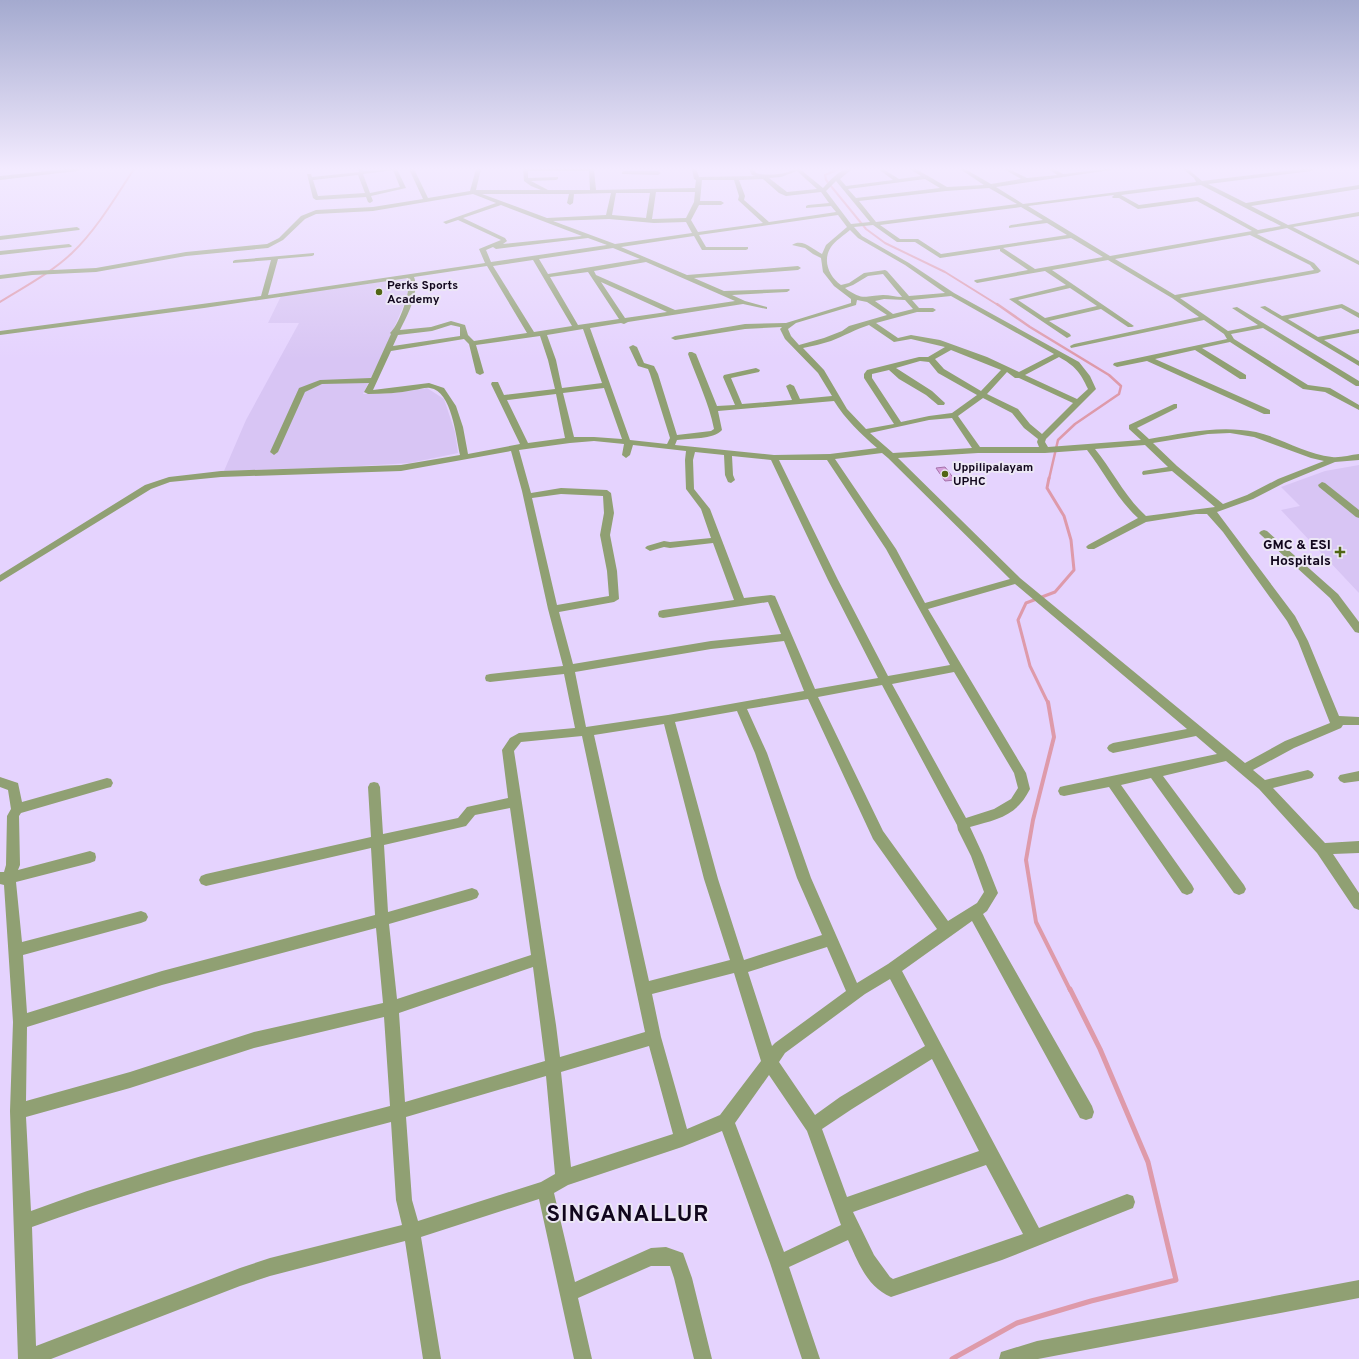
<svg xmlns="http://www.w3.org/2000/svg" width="1359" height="1359" font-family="Overpass,sans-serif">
	<rect width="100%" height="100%" fill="#e5d3fe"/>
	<g fill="#d8c5f4">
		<path d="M406,278l4,8 -8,23 -17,40 -22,45h23l41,-6 17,11 11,33 3,21 -48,10 -68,4 -118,4 22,-51 53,-97h-31l13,-27z"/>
		<path d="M1359,465v128l-78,-83 19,-4 -19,-19 44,-16z"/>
	</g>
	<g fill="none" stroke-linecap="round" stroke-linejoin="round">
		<g stroke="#de9aaa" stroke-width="2">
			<path d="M839,169l-14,6 1,5 40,49 19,14 60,29 53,33"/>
			<path d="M0,302c24,-15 51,-29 72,-49 25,-24 43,-55 62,-84"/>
		</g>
		<path stroke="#de9aaa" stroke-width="2.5" d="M997,304l33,23 79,48 12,11 -2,8 -44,30 -17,16 -9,39"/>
		<path stroke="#de9aaa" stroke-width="3" d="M1048,703l-18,-37 -12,-46 8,-17 29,-11 19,-22 -3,-30 -7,-24 -17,-28 2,-10"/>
		<path stroke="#de9aaa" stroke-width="4" d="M1048,702l6,35 -21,83 -7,40 10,62 34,68"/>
		<path stroke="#de9aaa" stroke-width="5" d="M952,1359l65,-36 74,-22 85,-21 -28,-118 -48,-113 -30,-60"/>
	</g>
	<path fill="#d6a0db" stroke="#a672ab" d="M945,467l10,13 -10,1 -9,-13z"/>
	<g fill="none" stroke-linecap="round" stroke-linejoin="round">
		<g fill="#90a073" fill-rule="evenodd">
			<path d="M67,169h13l-3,2 -77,9v-4z"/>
			<path d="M358,169h4l2,2 33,-2 9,19 -35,8 2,5 -3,2 -2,-1 -2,-5 -50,3 -3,-2 -6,-24h4l1,3 47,-5zM393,170l7,17 -30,6 -7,-19zM358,175l7,18 -47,3 -5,-16z"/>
			<path d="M409,169h5l14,29 42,-7 6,-22h5l-5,21h65l-10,-4 -7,-5 -1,-12h71l2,21 99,-2 1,-8 -2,-1 -2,-10h4l3,8 56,-1 -3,-1 -3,-6h4l3,4c10,3 21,2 32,-1 4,-2 7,-3 12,-3l23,19c7,-7 18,-21 29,-19l-12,10 6,7 47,-6 -12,-9 -1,-1 3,-1 16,10 22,-3 -11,-7h6l31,18 37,-2 -24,-16h5l26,15 30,-5 -17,-10h5l18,9 30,-3 -8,-6h5l9,5 43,-5h11l-121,18 27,17 173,-22 -2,-4 -11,-9h5l14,12 100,-12h12l-3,2 -103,13 38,19 113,-18v4l-108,17 37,19 71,-13v4l-66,11 66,34v4l-72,-37 -30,6 57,29 7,8 -3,2 -138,25 48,33 30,-6 -26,-17 5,-1 122,74v5h-3l-93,-58 -32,6 3,5 74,46 22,3 29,17v5l-34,-18 -22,-3 -73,-47 -28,6 44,27v4h-6l-45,-29 -40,9 115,51v4h-6l-117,-53 -30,6 -4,-2 1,-2 113,-24 -3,-5 -20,-14 -133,28 -1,-2 4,-2 125,-27 -27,-19 -64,-38 -56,10 82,56 -2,1h-4l-27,-18 -52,12 21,13 1,2 -4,2 -58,-39 57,-14 -21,-14 -68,12 -3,-2 1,-1 53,-10 -28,-19v-2l-60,9 -25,-16h-18l-24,-17 -19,2 8,9 47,27 45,30 125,69 11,14 6,13 -50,50 -1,3 3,5 93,-7 -12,-11v-4l45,-21h3v4l-40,20 12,11c36,-6 70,-14 107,-7 26,6 49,22 76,25 8,1 18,-2 27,-3v6l-24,2 -51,21 -31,16 -36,13 78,104 13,25 31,75 20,1v8h-16l-2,3 -47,20 -41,22 12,10 43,-10 4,2 2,3 -2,3 -39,10 52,55 34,-2v12l-26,1 26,39v17l-5,-2 -37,-55 -58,-64 -33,-28 -63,15 81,109 2,4 -2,4 -5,2 -5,-2 -83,-115 -30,7 71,100 2,4 -2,4 -5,2 -5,-2 -73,-106 -45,9 -4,-1 -2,-4 2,-4 4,-1 153,-32 -21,-18 -83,17 -4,-2 -2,-3 2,-3 4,-2 74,-14 -172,-145 -87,25 98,164 4,16c-14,28 -33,30 -60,38l13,28 15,38 -11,18 -4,3 109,192 2,6 -2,6 -6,2 -6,-2 -108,-197 -70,50 137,257 88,-34 6,2 2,6 -2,6 -131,52 -111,37c-24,-10 -33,-35 -43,-57l-59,27 31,92h-18l-32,-96 -48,-132 -40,16 -114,38 -14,8 21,89 76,-34 15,-1 17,6 9,25 20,81h-18l-20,-81 -4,-12h-19l-73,32 14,61h-18l-35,-160 -118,38 20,122h-18l-18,-118 -135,35 -30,10 -189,73h-33l-8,-248 3,-89 -9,-137 -4,-1v-12h4l2,-7 1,-49 4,-7 -3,-19 -8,-3v-10l18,6 4,19 85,-24 4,1 2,4 -2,4 -4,1 -86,25 -2,3 1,49 -2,5 72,-19 5,2 1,4 -1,4 -5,2 -74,19 6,60 119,-31 5,2 2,4 -2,4 -5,2 -118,32 4,58 135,-42 213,-56 -4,-67 -165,38 -5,-2 -2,-4 2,-4 5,-2 165,-37 -3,-50 2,-4 4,-1 4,1 2,4 3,47 75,-16 9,-11 41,-9 -6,-48 8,-12 9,-5 56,-5 -11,-54 -74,8 -4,-1 -1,-3 1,-3 4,-1 73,-8 -15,-57 -26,-118 -11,-40 -110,20 -180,6 -51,5 -19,7 -151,93v-7l145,-90 24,-8 52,-6 180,-6 59,-10c-4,-18 -8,-64 -30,-67 -5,-1 -11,2 -16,2 -15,3 -31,4 -46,4l-4,-2 5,-9 -47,1 -17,8 -27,60 -4,3 -4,-3 29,-64 21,-8 51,-2 20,-44 -1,-1c9,-7 22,-44 18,-55l-204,30 -204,27v-4l261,-35 10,-36 -38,3v-2l2,-1 79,-7v2l-2,1 -34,3 -10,36 217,-32 -6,-14 22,-9 -43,-20 -12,4 -3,-2 53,-19 -23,-9 -100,17 -57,3 -11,5 -22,21 -15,8 -82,8 -90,16 -64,3 -32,4v-4l32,-4 64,-3 90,-16 81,-8 12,-6 22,-22 15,-6 57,-3 50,-8zM528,171h61l1,19h-42l-17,-9 25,-1 2,-1v-2l-30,1zM797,171l20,18 -30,3 -18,-14 12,-1zM763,179l16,14 7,3 35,-4 8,11 -21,2 -2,1v2l25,-2 5,6 -67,10 -25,-22 1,-4 -6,-16zM925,179l15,9 -84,10 -8,-9zM702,180h32l5,16 -1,4 25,23 -65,9 -7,-12 8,-15h22l3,-2 -3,-2h-21zM836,181l34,41 -19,2 -25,-33zM1201,185l80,41 -23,4 -60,-33 -59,8 -18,-10zM989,188l28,16 -141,18 -17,-21 87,-10zM656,192h39l-1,10 -8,16 -34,1zM611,193l-5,22 -59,3 -65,-24h87l-2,9 3,2 3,-2 1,-9zM616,193h34l-4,25 -34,-3zM1114,195l-2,2 1,1h6l19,11 59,-8 55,30 -142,25 -82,-50zM501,205l81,31 -79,8 4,-3 -2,-3 -42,-20zM1021,207l22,13 -32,5 -2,1v2l38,-5 20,12 -126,19 -23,-15h-18l-20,-14zM838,215l9,12 -21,18 -4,9c-9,-4 -19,-16 -30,-9l13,3 8,6 8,4 2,14 11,14 17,13v4l-65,20 -41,1 -70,12 -4,2 4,2 70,-11 37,-2 -2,2 5,10 33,34 14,23 -32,3 -6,-13 -4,-2 -4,2 6,14 -50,4 -11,-26 28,-6 1,-2 -4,-2 -32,7 -1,2 12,28 -18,1 -21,-52 -4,-2h-3l-1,2c9,25 21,49 26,75l-3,2 -34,4 -19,-61 -4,-8 -10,-3 -7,-16 -4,-2 -4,2 9,19 10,3 2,5 20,64 -3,6 -37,-4 -40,-112 31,-5 3,1 4,-2 115,-18 24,5v-2l-22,-6 -13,-6 55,-3 3,-2 -1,-1 -65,2 -30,-13 104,-8 3,-2 -3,-2 -111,9 -66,-28 73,-11 8,14h44l2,-1v-2h-42l-7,-12zM609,219l45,4 32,-1 6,11 -77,11 -62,-23zM850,230l8,8 47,27 40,28 -36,3 -22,-25 -2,-1 -21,3 -15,10 -8,2c-12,-8 -19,-25 -10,-38 4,-6 13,-12 19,-17zM1250,235l60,30 4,5 -139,25 -60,-36zM588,238l19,7 -116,17 -5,-12 7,-3 3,2zM1071,238l32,19 -68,12 -32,-21zM613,248l27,11 -92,15 -9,-15zM533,260l39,66 -38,6 -41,-66zM646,262l89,39 -60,9 -79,-35 -2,-4zM487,266l40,67 -53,8 -6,-6 -3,-10 -14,-4 -20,6 -31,3c7,-14 20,-38 14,-53zM588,272l31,47 -41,6 -28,-48zM883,274l19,23c-6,0 -12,-2 -19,-2 -19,1 -20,6 -38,-7l8,-3 15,-9zM601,282l66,30 -42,6zM1070,288l27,18 -52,12 -27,-18zM951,296l103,58 -35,18 -32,-15 -47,-17 -29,-5 -13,3 -22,-15 41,-11h16l3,-2 -3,-2h-14l-7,-8zM884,299l21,1 8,9 -20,5 -18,-13zM857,300l10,2 20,13 -38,11 -7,5 -18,7 -25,7 -8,-9 -3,-7 8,-6 60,-18zM451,325l9,2v9l-67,10 5,-11 34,-4zM869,325l25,17 17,-3 34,8 -17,10h-9l-52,13 -3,4v4l30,46 -28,5 -19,-20 -23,-39 -21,-22c9,-2 19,-4 28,-7 13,-5 25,-12 38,-16zM583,329l19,54 -40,5 -6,-28 -9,-25zM540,336l8,24 7,29 -51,6 -6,-13h-6l-1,2 29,60 -52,10 -5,-27 -7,-21 -12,-18 -15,-5 -56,7 18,-39 73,-12 5,5 7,29 4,2 4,-2 -8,-28zM951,350l50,20 -20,21 -37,-22 -9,-10zM1059,357c16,9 21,15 29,32l-11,10 -52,-24zM920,361l9,1 9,11 39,22 -25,18 -23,3 -28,6 -29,-44v-4l17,-4 10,9 27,16 12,10h6l1,-2 -13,-12 -36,-23zM1007,372l8,6h4l54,25 -31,31 -12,-10 -12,-15 -31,-15zM604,388l18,51 -28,-2h-20l-11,-44zM556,394l9,44 -37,5 -21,-43zM983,398l29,15 12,15 14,11 -1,3 2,5h-59l-22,-31zM834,401c11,18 27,33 43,47l-47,6 -56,1 -99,-10 2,-5c13,-2 36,0 45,-10l-4,-19zM952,418l20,30 -79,5 -23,-20 59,-13zM1230,433l24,4 57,21 13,3 -46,18 -31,16 -24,9 -46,-38 -24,-23 55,-9zM594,441l30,3 -2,11 4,3 4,-3 3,-10 53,6 -1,9 1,29 15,20 10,29 -41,4 -6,-1 -17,5 -2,2 5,3 14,-4 6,1 43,-5 21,57 -71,10 -4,1 -1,3 1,3 4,1 105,-16 13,32 -70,7 -138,23 -14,-52 55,-10 5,-3 -2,-28 -7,-36 4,-22 -3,-20 -4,-3 -46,-2 -30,5 -12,-43 51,-7zM1145,445l23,22 -25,4 -1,2 1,2 29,-4 43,36 -69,9c-21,-19 -33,-45 -51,-67zM1087,450c17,22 30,49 51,68l-50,27 -2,2 2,2h6l52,-27 50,-8h11l16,18 64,89 11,20 32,82 -45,18 -40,22 -225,-185 -122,-120 80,-5h67zM695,452l29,3 1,20 3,7 3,1 4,-3 -2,-5 -1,-19 39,4 57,120 50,98 -63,11 -40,-93 -4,-1 -27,3 -34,-89 -16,-20 -1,-29zM882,453l6,5 122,121 -85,24 -29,-54 -61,-90zM779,460h48l59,89 64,116 -62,11 -50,-96zM561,494l42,2 1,17 -4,22 7,36 2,25 -52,9 -25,-107zM784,641l20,50 -136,24 -82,12 -11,-55 136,-23zM954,672l60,101 4,15 -7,11 -17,10 -28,9 -74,-134zM882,685l75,140 1,5 13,26 13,36 -7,11 -29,18 -65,-90 -65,-134zM808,699l65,140 64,90 -49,35 -31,19 -46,-105 -44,-125 -20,-44zM737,711l18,42 42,125 25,57 -78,25 -26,-81 -43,-157zM664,724l40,155 26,81 -81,21 -55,-246zM582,736l63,296 -85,25 -4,-32 -42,-274 7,-9zM510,808l21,147 -134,44 -8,-75 83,-24 5,-2 2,-4 -2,-4 -5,-2 -84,24 -4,-67 78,-18 4,-1 9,-11zM376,928l7,75 -129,29 -124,40 -104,29 1,-74 135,-42zM827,947l19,44 -71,52 -3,3 -24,-74zM533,967l12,94 -140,41 -6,-89zM734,973l27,88 -41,54 -33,14 -26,-92 -9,-43zM890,979l35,67 -85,51 -25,18 -36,-53 6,-9 80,-59zM384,1017l6,89c-121,32 -242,61 -359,105l-5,-94 104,-29 124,-40zM649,1046l24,88 -102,33 -10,-95zM932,1059l47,92 -132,46 -25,-68 30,-20zM769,1075l38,56 34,94 -57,27 -49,-129zM546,1076l9,98 -14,8 -123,39 -6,-21 -6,-83zM391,1122l5,78 6,25 -132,33 -30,10 -204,78 -4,-119c117,-43 238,-73 359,-105zM986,1165l37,69 -130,45 -3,-2 -16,-22 -21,-43z"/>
			<path d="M624,171h34l3,2 -3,2 -36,-1v-2z"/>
			<path d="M77,227l3,2 -1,1 -79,10v-4z"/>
			<path d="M69,244l3,2 -1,1 -71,8v-4z"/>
			<path d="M1342,304l17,9v5l-18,-10 -53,11 30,18 41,-8v4l-35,7 35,21v5l-99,-59 5,-1 17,10z"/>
			<path d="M1322,482l3,1 34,27v8l-3,-1 -37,-30 -1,-2z"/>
			<path d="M1264,530l3,1 71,63 21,28v11l-4,-1 -25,-34 -69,-63 -2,-2 2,-2z"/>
			<path d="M1359,771v10l-15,2 -4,-2 -2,-3 2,-3z"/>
			<path d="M1359,1280v18l-321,61h-39l2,-7 36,-11z"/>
		</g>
	</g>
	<linearGradient id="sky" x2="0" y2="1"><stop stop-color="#a4aacf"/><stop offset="0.47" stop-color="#f3ebff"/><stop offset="1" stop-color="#f3ebff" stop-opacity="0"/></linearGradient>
	<rect width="1359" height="359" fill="url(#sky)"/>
	<g fill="#516614" stroke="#ece7f5" stroke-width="1.5">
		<circle cx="379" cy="292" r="4"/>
		<circle cx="945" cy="474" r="4"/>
		<path d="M1338 546h4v4h4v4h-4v4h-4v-4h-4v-4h4z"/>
	</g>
	<g text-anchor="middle" stroke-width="4" stroke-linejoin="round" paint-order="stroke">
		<g font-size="12" font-weight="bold" fill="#11061d" stroke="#ece7f5" text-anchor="start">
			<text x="387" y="289">Perks Sports<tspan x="387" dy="14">Academy</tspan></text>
			<text x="953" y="471">Uppilipalayam<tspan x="953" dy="14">UPHC</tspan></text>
		</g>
		<g font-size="14" font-weight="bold" fill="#11061d" stroke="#ece7f5" text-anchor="end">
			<text x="1331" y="549">GMC &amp; ESI<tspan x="1331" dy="16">Hospitals</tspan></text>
		</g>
		<g font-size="22" font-weight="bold" letter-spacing="1" fill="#11061d" stroke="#ece7f5">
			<text x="628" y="1221">SINGANALLUR</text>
		</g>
	</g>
</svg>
